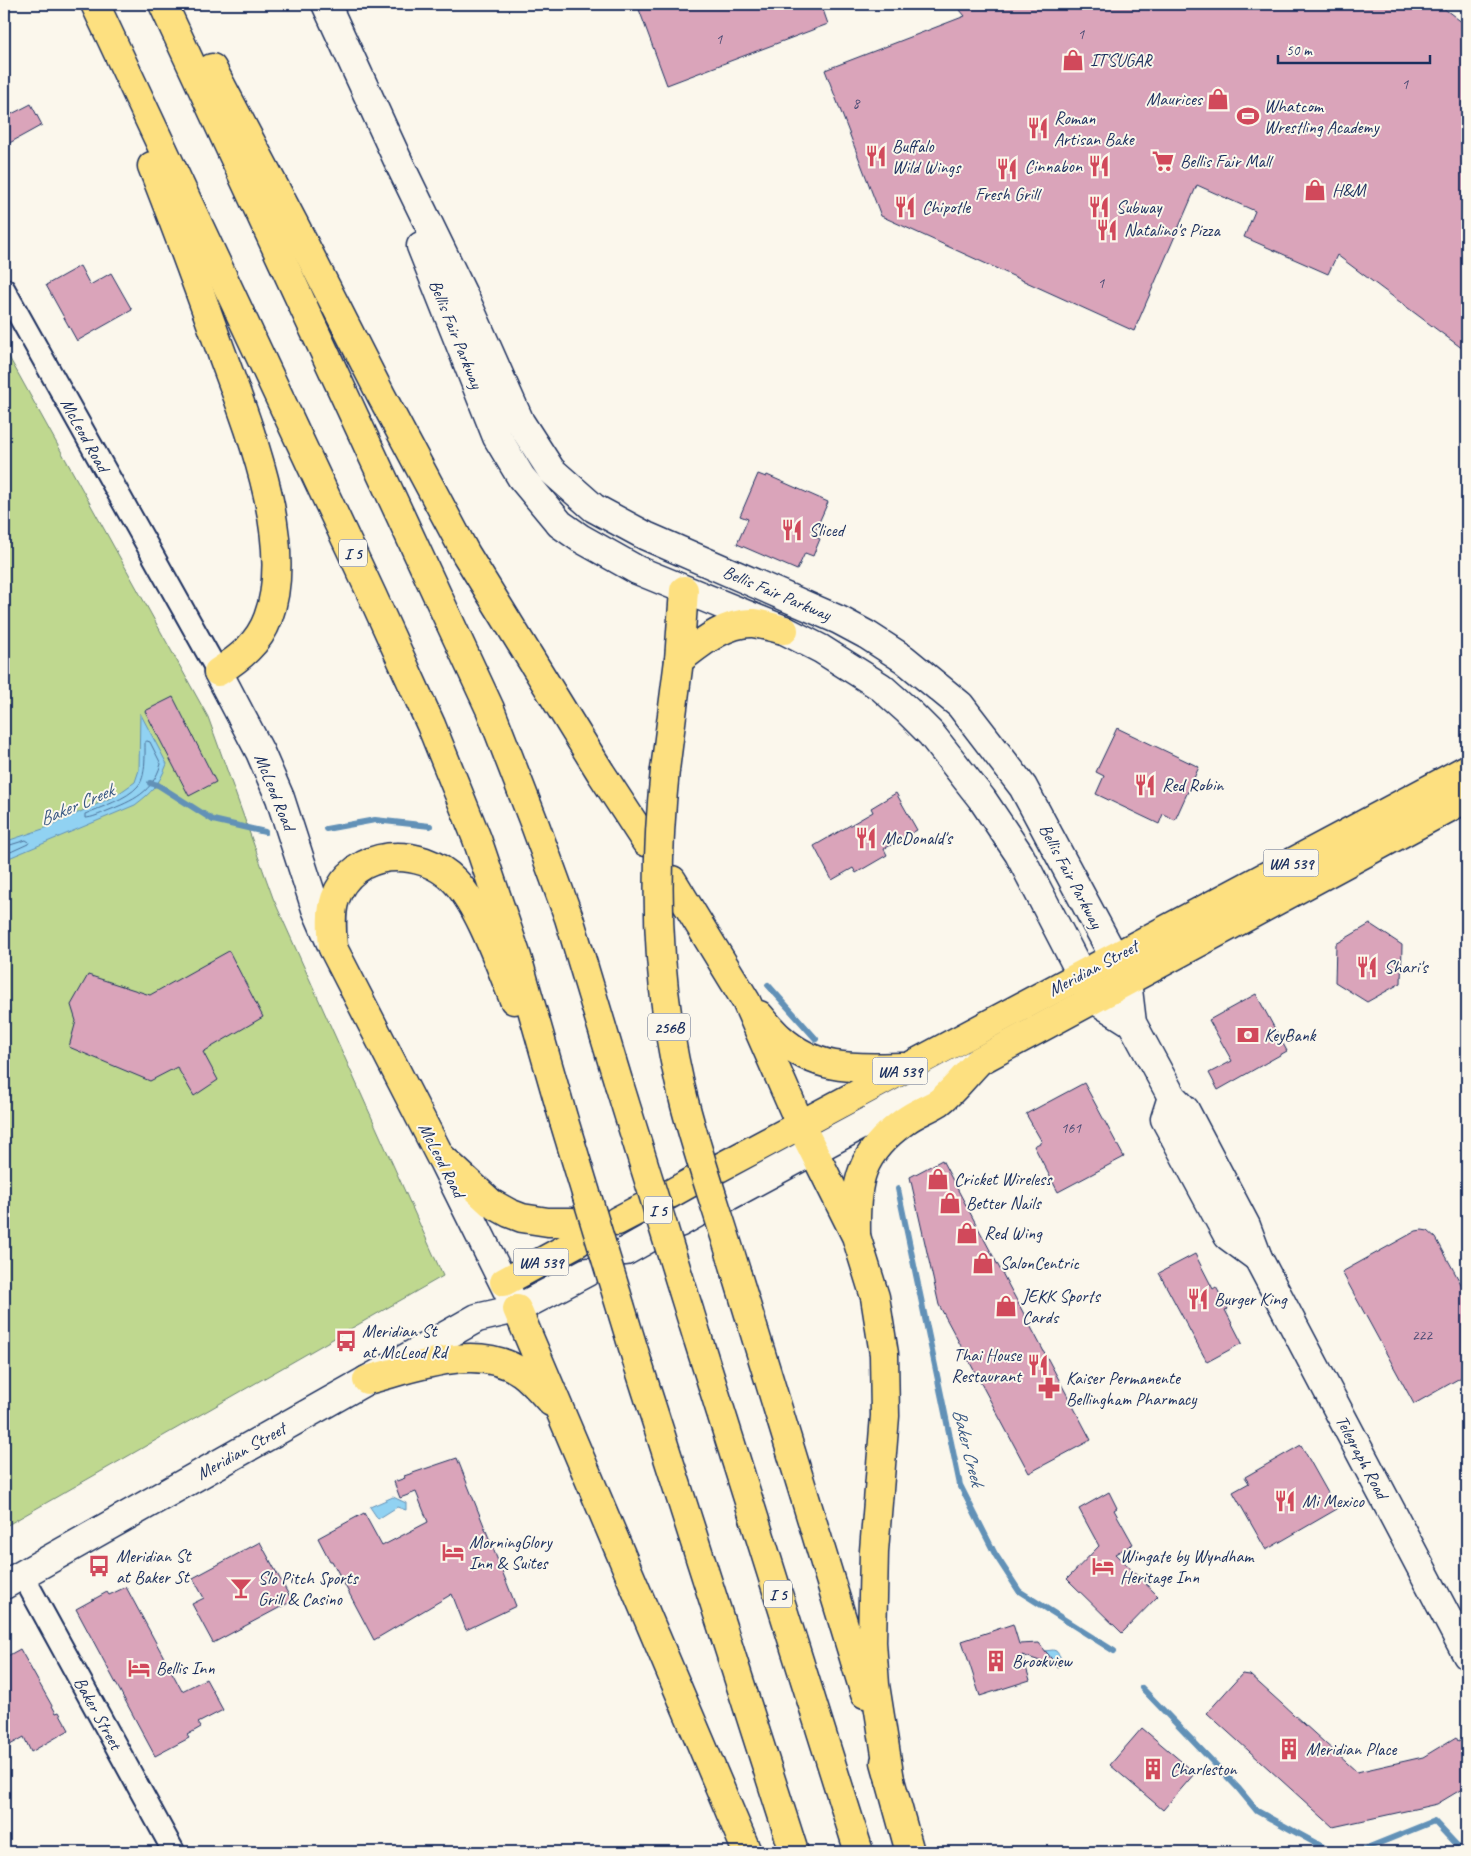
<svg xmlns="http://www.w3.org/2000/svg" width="1471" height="1856" font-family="Caveat,sans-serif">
	<rect width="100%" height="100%" fill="#fbf7ec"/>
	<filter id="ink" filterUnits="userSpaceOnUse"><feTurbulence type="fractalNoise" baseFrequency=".02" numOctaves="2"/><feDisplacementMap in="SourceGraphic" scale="10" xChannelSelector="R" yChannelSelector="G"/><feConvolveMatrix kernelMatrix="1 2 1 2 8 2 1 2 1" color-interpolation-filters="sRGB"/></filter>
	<g filter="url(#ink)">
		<path fill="#bfd88f" stroke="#6d8476" d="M4,348l204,369 65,181 170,378 -439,251z"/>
		<g fill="#91d2f2" stroke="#6291b7">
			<path d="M140,713l27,51c-8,21 -15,28 -32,41l-131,55v-18l39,-13 72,-33 20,-14 4,-12z"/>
			<path d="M393,1497l13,6v7l-9,-3 -19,12 -8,-12z"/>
			<path d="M1053,1650l3,1 4,5v3l-7,5 -9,-13z"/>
		</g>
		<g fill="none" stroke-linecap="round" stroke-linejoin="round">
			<g stroke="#4a7099" stroke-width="1">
				<path d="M147,741l3,1 11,22c-9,29 -27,36 -54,47 -7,3 -15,7 -22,7v-4c16,-7 42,-15 53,-28 8,-8 7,-32 7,-43z"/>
				<path d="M4,847l22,-7 3,2 -1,2 -24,11"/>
			</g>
			<g stroke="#6291b7" stroke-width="6">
				<path d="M150,783l8,2 55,35 52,12"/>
				<path d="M326,829l49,-9 55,6"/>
				<path d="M768,985l48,54"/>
				<path d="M898,1189l62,296 35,69 24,37 95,60"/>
				<path d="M1142,1688l96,100 19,23 73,40 32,-1 72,-29 29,31"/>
			</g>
		</g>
		<g fill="#daa4ba" stroke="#1b2f5e">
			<path d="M637,4h184l7,20 -161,61z"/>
			<path d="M955,4h483l29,22v326l-130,-97 -9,19 -84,-37 11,-26 -58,-26 -63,146 -253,-115 -56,-146 140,-54z"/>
			<path d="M31,104l11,21 -38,21v-28z"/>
			<path d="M80,266l10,19 21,-12 21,37 -55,31 -31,-56z"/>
			<path d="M758,474l8,3 1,-2 61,27 -15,34 7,3 -7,17 -8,-3 -8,17 -60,-26 11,-25 -8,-3z"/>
			<path d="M173,697l43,85 -27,14 -44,-85z"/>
			<path d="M1117,728l82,39 -24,53 -12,-6 -4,10 -63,-30 8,-18 -8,-4z"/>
			<path d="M896,793l21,37 -33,19 3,6 -31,18 -3,-5 -21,12 -18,-34 59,-34 -2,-4z"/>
			<path d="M1370,924l32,21 -1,38 -34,19 -32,-20 1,-38z"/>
			<path d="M229,951l34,66 -60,35 15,28 -24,16 -17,-29 -27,14 -81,-34 7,-26 -5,-16 17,-30 62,20z"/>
			<path d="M1256,994l31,57 -69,39 -9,-17 23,-12 -23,-41z"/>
			<path d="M1084,1083l40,74 -66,35 -24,-46 8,-4 -16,-28z"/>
			<path d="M942,1160l149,280 -62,33 -90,-168 -29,-128z"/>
			<path d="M1422,1230l6,1 8,7 31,57v79l-53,30 -72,-132 74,-41z"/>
			<path d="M1195,1254l18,35 3,-2 12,22 -3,1 17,33 -35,19 -48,-89z"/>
			<path d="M1301,1445l36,64 -71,41 -33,-58 16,-9 -4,-6z"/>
			<path d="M457,1458l59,148 -50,24 -14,-36 -78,46 -42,-79h-2l-12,-23 46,-25 18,33 46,-24 -12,-30 -16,6 -6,-16 11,-4 -1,-2z"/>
			<path d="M1109,1492l8,16 -3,2 19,34 -18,10 43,42 -36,37 -55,-54 32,-33 -20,-37z"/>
			<path d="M260,1542l32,59 -79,42 -21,-39 12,-6 -11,-20z"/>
			<path d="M126,1587l56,104 24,-12 17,31 -25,13 3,4 -14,8 2,3 -34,18 -79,-147 31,-17 2,3z"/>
			<path d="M1013,1624l6,20 20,-1 19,24 -36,-12 8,25 -50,16 -18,-55z"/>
			<path d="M20,1649l36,64 3,-1 10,18 -38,22 -7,-15 -14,8 -6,-10v-77z"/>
			<path d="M1242,1674l8,1 107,97 66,-15 33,-20 2,4 9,-5v50l-30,18 -104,23 -126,-114z"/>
			<path d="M1142,1728l53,45 -32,37 -53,-45z"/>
		</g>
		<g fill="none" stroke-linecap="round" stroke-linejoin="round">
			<g stroke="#1b2f5e" stroke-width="25">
				<g id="street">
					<path d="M4,289l214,383"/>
					<path d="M22,1574l152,278"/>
				</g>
			</g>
			<g stroke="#1b2f5e" stroke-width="31">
				<g id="secondary">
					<path d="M326,4l74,161 69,142 51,115 31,48 43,38 52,28 193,84 28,15 37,24 56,46 63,82 104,194 5,42 40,74 13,13 61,116 12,32 209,397"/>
					<path d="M421,246l76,191 24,40 39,47 20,14 57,32 147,60 37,19 60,38 27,24 23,23 51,65 37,55 75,145 38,24"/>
					<path d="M218,672l42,80 20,46 36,111 17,39"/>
					<path d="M1172,1097l-7,22 63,117 30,22"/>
					<path d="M442,1159l72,145"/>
					<path d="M727,1197l249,-134"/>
					<path d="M679,1223l25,-14"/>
					<path d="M626,1251l25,-14"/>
					<path d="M4,1585l473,-267 40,-9 70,-37"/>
				</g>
			</g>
			<g stroke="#1b2f5e" stroke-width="31">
				<g id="highway">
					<path d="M95,4l277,591 59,130 46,114 40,118 47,164"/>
					<path d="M163,4l327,705 45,116 34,93 50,166"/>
					<path d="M212,68l82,156 87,171 85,159 135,219 45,69"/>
					<path d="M152,166c23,58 45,118 66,177 27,75 79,197 50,275 -9,25 -28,40 -50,54"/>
					<path d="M679,660c21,-16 46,-38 74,-37 10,1 21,5 31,7"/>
					<path d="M665,770l14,-110 5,-70"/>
					<path d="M672,880l74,121 54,123 56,112 19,61 9,57 1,62 -11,135 -2,91 3,43 15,95"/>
					<path d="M514,1000c-14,-34 -34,-93 -59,-119 -35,-36 -102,-33 -120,18 -5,15 -3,33 -2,49l107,208 51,47 18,10 13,5 26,4h24"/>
					<path d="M759,1015c7,8 13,16 21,23 38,34 76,30 123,29"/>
					<path d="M719,1168l748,-399"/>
					<path d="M670,1194l25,-14"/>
					<path d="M617,1221l25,-13"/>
					<path d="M856,1233c-1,-52 4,-80 49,-112 10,-8 23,-12 34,-19 15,-11 27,-28 40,-41l488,-263"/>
					<path d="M737,1275l128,419"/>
					<path d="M504,1282l74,-40"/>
					<path d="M517,1309l230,543"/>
					<path d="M697,1336l162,516"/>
					<path d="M638,1364l156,488"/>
					<path d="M367,1380c47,-12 109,-38 154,-8 11,8 21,20 30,30"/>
					<path d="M885,1762l25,90"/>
				</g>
			</g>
			<use href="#street" stroke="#fbf7ec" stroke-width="21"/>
			<use href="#secondary" stroke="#fbf7ec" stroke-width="28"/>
			<use href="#highway" stroke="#fde080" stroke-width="28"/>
			<g stroke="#1b2f5e" stroke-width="31" stroke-linecap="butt">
				<g id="highway-bridge">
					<path d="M665,770c-12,113 -9,224 20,335 15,57 35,113 52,170"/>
					<path d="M619,1084l78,252"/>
					<path d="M564,1121l74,243"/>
				</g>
			</g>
			<use href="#highway-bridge" stroke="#fde080" stroke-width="28"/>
		</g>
	</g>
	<defs>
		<g id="shop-bare" transform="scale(1.725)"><path d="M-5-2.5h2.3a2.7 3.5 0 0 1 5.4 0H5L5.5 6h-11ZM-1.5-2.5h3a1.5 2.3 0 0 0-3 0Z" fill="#d1495b" stroke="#fbf7ec" stroke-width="2.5" paint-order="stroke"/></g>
		<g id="stadium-bare" transform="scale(1.725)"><path d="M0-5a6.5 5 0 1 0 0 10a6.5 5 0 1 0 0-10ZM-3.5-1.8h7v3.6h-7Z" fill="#d1495b" stroke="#fbf7ec" stroke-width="2.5" paint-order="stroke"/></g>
		<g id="restaurant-bare" transform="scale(1.725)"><path d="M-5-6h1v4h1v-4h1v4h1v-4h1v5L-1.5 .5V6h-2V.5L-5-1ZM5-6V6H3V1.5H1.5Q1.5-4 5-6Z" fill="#d1495b" stroke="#fbf7ec" stroke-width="2.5" paint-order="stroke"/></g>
		<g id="supermarket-bare" transform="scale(1.725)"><path d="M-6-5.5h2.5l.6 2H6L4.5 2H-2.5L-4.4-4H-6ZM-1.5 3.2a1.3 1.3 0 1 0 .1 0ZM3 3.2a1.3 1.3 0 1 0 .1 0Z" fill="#d1495b" stroke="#fbf7ec" stroke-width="2.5" paint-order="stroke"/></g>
		<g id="bank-bare" transform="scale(1.725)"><path d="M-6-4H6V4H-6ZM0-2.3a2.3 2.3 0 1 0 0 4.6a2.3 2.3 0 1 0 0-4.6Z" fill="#d1495b" stroke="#fbf7ec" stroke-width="2.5" paint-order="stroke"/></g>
		<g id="bus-bare" transform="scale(1.725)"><path d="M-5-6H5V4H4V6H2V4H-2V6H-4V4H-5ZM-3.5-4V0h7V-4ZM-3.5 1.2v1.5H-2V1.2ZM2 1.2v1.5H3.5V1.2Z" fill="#d1495b" stroke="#fbf7ec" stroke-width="2.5" paint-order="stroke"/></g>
		<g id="pharmacy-bare" transform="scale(1.725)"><path d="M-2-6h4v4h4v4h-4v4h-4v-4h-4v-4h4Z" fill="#d1495b" stroke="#fbf7ec" stroke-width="2.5" paint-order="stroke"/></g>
		<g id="hotel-bare" transform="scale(1.725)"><path d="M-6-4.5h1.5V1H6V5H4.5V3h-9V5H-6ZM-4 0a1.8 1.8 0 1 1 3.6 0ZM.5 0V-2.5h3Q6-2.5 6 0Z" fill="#d1495b" stroke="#fbf7ec" stroke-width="2.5" paint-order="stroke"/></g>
		<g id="bar-bare" transform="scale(1.725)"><path d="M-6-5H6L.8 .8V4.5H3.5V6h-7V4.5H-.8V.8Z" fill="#d1495b" stroke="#fbf7ec" stroke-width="2.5" paint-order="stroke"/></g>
		<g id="building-bare" transform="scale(1.725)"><path d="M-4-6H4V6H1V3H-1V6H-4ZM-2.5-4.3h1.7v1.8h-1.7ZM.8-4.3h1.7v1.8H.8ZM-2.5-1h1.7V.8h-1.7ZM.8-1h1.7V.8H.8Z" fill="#d1495b" stroke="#fbf7ec" stroke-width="2.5" paint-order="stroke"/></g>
	</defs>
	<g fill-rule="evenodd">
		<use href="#shop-bare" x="1073" y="60"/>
		<use href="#shop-bare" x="1218" y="99"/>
		<use href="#stadium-bare" x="1248" y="116"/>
		<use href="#restaurant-bare" x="1038" y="128"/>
		<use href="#restaurant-bare" x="876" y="156"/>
		<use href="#supermarket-bare" x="1163" y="161"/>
		<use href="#restaurant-bare" x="1099" y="166"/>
		<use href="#restaurant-bare" x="1007" y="169"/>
		<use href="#shop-bare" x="1315" y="190"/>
		<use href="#restaurant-bare" x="905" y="207"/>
		<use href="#restaurant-bare" x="1099" y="207"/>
		<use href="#restaurant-bare" x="1107" y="230"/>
		<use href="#restaurant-bare" x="792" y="530"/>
		<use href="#restaurant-bare" x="1145" y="785"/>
		<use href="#restaurant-bare" x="866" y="838"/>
		<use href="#restaurant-bare" x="1367" y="967"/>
		<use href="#bank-bare" x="1248" y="1035"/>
		<use href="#shop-bare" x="938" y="1179"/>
		<use href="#shop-bare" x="950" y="1203"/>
		<use href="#shop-bare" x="967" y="1233"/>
		<use href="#shop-bare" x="983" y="1263"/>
		<use href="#restaurant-bare" x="1198" y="1299"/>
		<use href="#shop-bare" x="1006" y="1306"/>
		<use href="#bus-bare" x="346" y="1341"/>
		<use href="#restaurant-bare" x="1038" y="1365"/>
		<use href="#pharmacy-bare" x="1049" y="1388"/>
		<use href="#restaurant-bare" x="1285" y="1501"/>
		<use href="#hotel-bare" x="453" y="1552"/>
		<use href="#bus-bare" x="99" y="1566"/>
		<use href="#hotel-bare" x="1103" y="1566"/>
		<use href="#bar-bare" x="241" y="1588"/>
		<use href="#building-bare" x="996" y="1661"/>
		<use href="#hotel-bare" x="139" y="1668"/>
		<use href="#building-bare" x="1289" y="1749"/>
		<use href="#building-bare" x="1153" y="1769"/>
	</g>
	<g text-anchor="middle" stroke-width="4" stroke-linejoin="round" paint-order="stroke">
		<g font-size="15" fill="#4b4c75">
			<text x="1081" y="39">1</text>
			<text x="719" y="44">1</text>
			<text x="1405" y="89">1</text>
			<text x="856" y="108">8</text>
			<text x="1101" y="288">1</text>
			<text x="1071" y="1133">161</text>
			<text x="1422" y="1340">222</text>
		</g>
		<g fill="#fbf7ec" stroke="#5e6b89" stroke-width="1">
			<rect x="339" y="539.5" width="28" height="27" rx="4"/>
			<rect x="1263.5" y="849.5" width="55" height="27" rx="4"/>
			<rect x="648" y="1013.5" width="42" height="27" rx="4"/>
			<rect x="872.5" y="1057.5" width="55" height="27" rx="4"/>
			<rect x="644" y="1196.5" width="28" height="27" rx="4"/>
			<rect x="513.5" y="1248.5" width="55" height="27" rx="4"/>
			<rect x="764" y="1580.5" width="28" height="27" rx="4"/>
		</g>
		<g font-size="16" font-weight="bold" fill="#1b2f5e">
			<text x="353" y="559">I 5</text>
			<text x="1291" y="869">WA 539</text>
			<text x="669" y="1033">256B</text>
			<text x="900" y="1077">WA 539</text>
			<text x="658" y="1216">I 5</text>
			<text x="541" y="1268">WA 539</text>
			<text x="778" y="1600">I 5</text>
		</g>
		<g font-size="18" fill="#1b2f5e" stroke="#fbf7ec" text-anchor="start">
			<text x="1090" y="66">IT'SUGAR</text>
			<text x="1202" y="105" text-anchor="end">Maurices</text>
			<text x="1264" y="112">Whatcom<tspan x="1264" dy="21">Wrestling Academy</tspan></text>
			<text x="1054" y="124">Roman<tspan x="1054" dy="21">Artisan Bake</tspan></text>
			<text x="892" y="152">Buffalo<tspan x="892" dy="21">Wild Wings</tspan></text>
			<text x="1180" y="167">Bellis Fair Mall</text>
			<text x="1082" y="172" text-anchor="end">Cinnabon</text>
			<text x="1332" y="196">H&amp;M</text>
			<text x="1007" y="200" text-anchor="middle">Fresh Grill</text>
			<text x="922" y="213">Chipotle</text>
			<text x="1116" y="213">Subway</text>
			<text x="1124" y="236">Natalino's Pizza</text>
			<text x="809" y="536">Sliced</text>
			<text x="1162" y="791">Red Robin</text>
			<text x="882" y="844">McDonald's</text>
			<text x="1384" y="973">Shari's</text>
			<text x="1264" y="1041">KeyBank</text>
			<text x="954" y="1185">Cricket Wireless</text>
			<text x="966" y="1209">Better Nails</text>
			<text x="984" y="1239">Red Wing</text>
			<text x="1000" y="1269">SalonCentric</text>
			<text x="1022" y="1302">JEKK Sports<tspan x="1022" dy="21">Cards</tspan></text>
			<text x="1214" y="1305">Burger King</text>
			<text x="362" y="1337">Meridian St<tspan x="362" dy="21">at McLeod Rd</tspan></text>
			<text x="1021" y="1361" text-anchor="end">Thai House<tspan x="1021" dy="21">Restaurant</tspan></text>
			<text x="1066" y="1384">Kaiser Permanente<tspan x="1066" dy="21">Bellingham Pharmacy</tspan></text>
			<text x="1302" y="1507">Mi Mexico</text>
			<text x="469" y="1548">MorningGlory<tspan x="469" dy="21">Inn &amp; Suites</tspan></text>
			<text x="116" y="1562">Meridian St<tspan x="116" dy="21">at Baker St</tspan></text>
			<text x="1120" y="1562">Wingate by Wyndham<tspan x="1120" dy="21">Heritage Inn</tspan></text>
			<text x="258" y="1584">Slo Pitch Sports<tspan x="258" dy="21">Grill &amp; Casino</tspan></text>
			<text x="1012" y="1667">Brookview</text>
			<text x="156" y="1674">Bellis Inn</text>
			<text x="1306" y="1755">Meridian Place</text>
			<text x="1170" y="1775">Charleston</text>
		</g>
		<g font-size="18" fill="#1b2f5e" stroke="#fbf7ec">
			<text transform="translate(456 334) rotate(68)" y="6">Bellis Fair Parkway</text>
			<text transform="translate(85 435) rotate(61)" y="6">McLeod Road</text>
			<text transform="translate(777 593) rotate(23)" y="6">Bellis Fair Parkway</text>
			<text transform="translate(275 792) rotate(68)" y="6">McLeod Road</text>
			<text transform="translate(1071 876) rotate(62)" y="6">Bellis Fair Parkway</text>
			<text transform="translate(1093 968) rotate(-28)" y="6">Meridian Street</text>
			<text transform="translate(442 1160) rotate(63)" y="6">McLeod Road</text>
			<text transform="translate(241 1451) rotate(-29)" y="6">Meridian Street</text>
			<text transform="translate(1362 1457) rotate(62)" y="6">Telegraph Road</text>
			<text transform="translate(98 1713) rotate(61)" y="6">Baker Street</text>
		</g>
		<g font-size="19" font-style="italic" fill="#385883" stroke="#fbf7ec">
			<text transform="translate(76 804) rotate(-23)" y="7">Baker Creek</text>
			<text transform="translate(969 1447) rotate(76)" y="7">Baker Creek</text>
		</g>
	</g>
	<rect width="1471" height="1856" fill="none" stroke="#fbf7ec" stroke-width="20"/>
	<rect x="10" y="10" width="1451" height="1836" fill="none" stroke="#1b2f5e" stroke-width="2" filter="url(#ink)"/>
	<path d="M1278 55v8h152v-8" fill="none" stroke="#1b2f5e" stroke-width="2.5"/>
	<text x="1286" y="55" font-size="15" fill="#1b2f5e" stroke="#fbf7ec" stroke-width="4" paint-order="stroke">50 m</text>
</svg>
